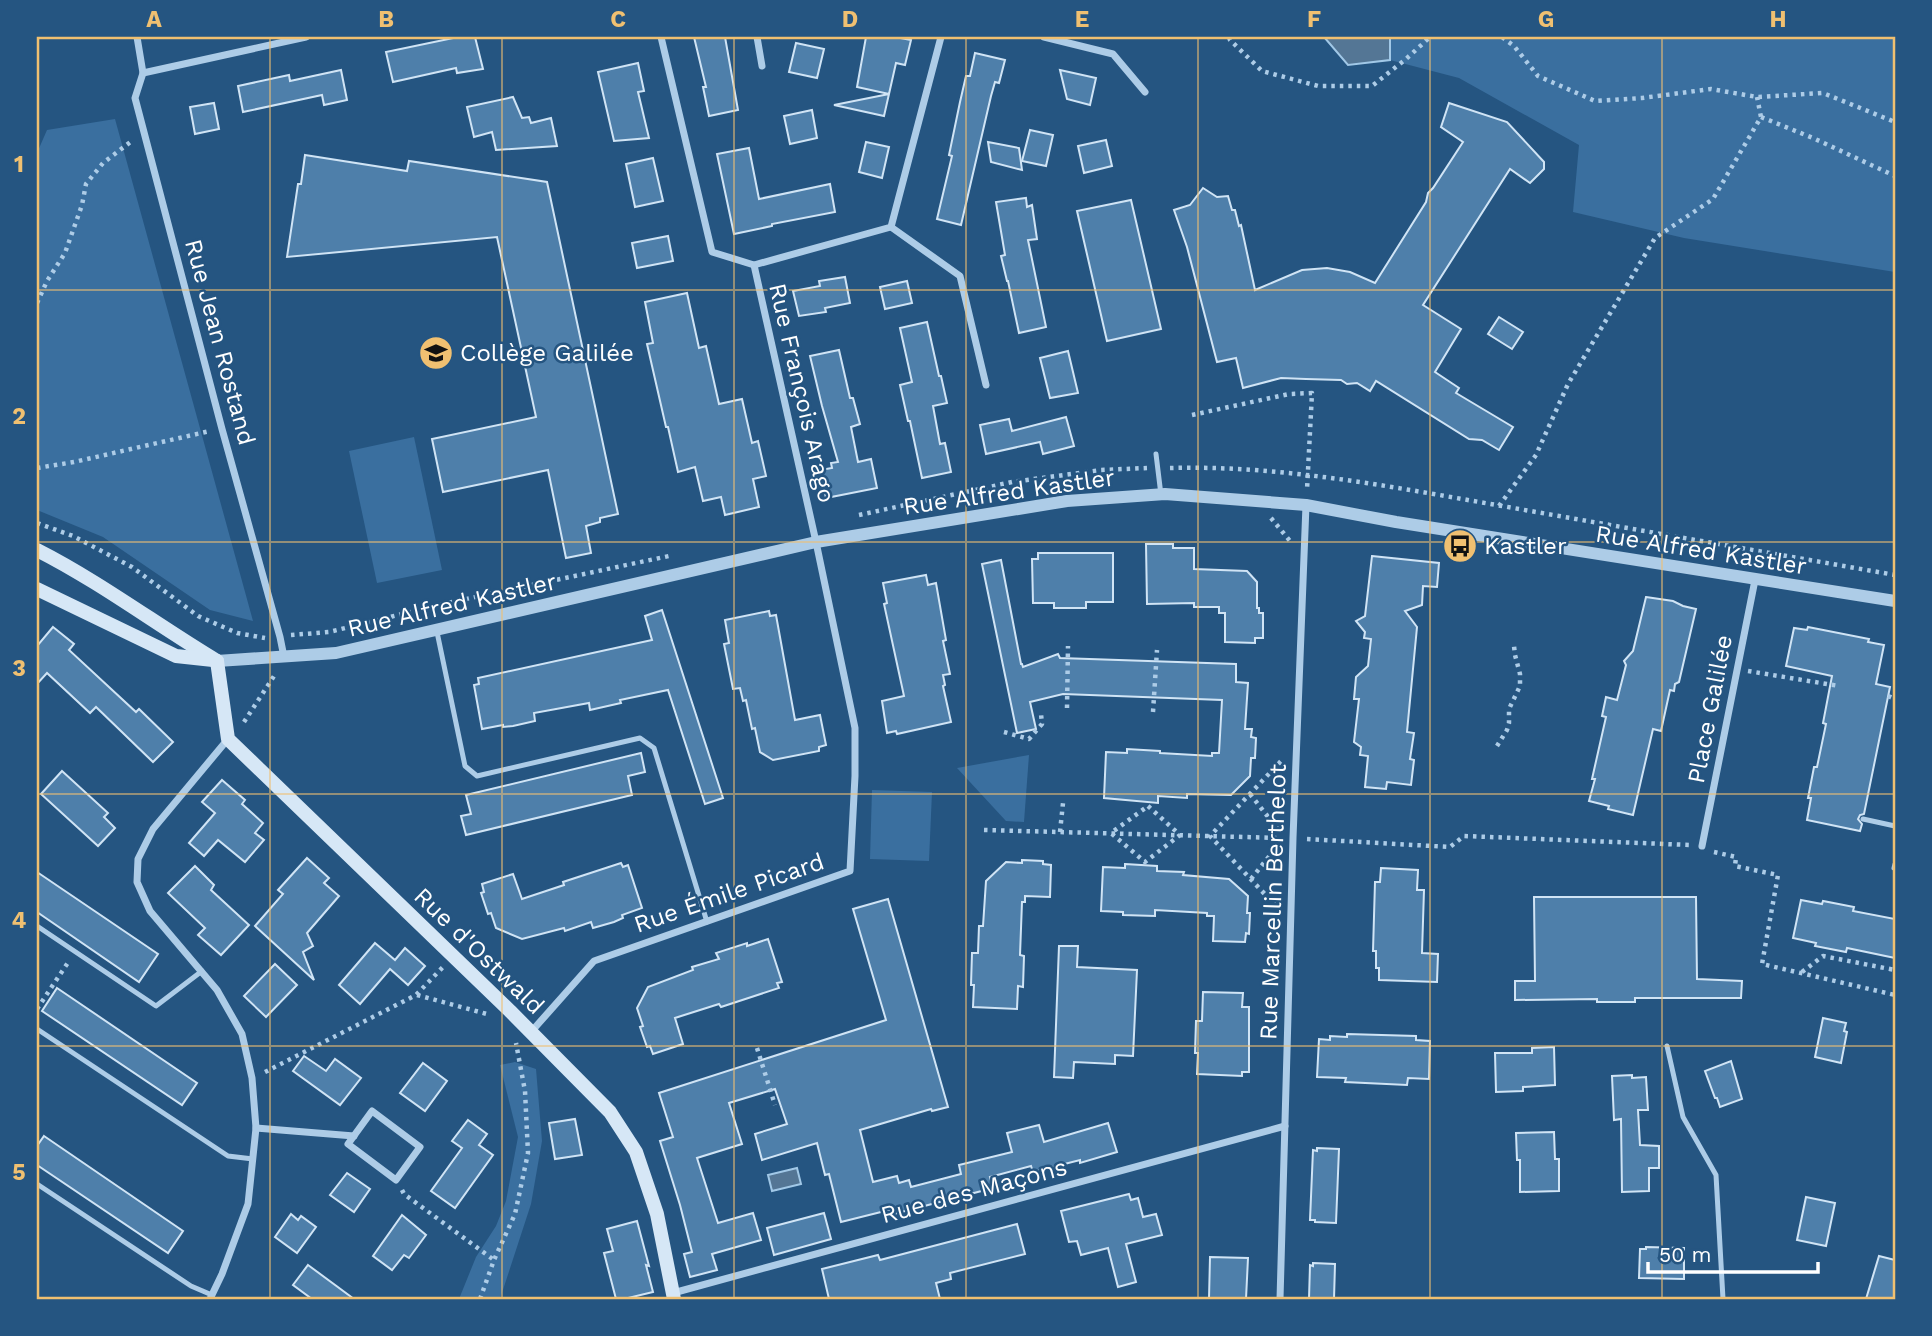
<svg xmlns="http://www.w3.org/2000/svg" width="1932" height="1336" font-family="'Work Sans',sans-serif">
	<rect width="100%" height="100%" fill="#255581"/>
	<g fill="#3a6f9f">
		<path d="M1390,37h505v235l-211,-34 -111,-26 6,-67 -120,-67 -69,-18z"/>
		<path d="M115,119l138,502 -43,-11 -107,-73 -66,-27v-357l10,-23z"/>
		<path d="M414,437l28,133 -65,13 -28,-132z"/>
		<path d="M1029,755l-5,67 -18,-1 -49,-53z"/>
		<path d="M872,790l60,2 -3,69 -59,-2z"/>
		<path d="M515,1062l21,7 6,72 -11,63 -31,95h-41l17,-42 20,-31 10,-25 12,-64 -18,-72z"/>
	</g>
	<g fill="#547695" stroke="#a1c8e7" stroke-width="2">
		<path d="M1324,37h66v23l-42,5z"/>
		<path d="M797,1168l4,16 -29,7 -4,-16z"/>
	</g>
	<g fill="#4e7faa" stroke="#d0e4f5" stroke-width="2">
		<path d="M458,37h17l8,32 -26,4 -1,-5 -63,14 -7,-30z"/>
		<path d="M694,37h31l13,73 -29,6 -6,-29h3z"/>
		<path d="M866,37h29l16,3 -6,25 -9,-2 -12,53 -50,-11 55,-11 -32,-7z"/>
		<path d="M796,43l28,6 -7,29 -28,-6z"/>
		<path d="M975,53l30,7 -6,23 -4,-1 -4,14 -30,129 -24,-6 15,-63 -3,-1 11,-53 6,-26h4z"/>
		<path d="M638,63l6,28 -6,1 11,46 -35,3 -16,-69z"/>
		<path d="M341,70l6,30 -23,5 -2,-10 -79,17 -5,-26 51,-11 1,6z"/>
		<path d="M1060,70l36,8 -6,27 -23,-6z"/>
		<path d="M513,97l9,21 7,-1 2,6 20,-5 6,28 -61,4 -4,-18 -18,5 -7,-30z"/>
		<path d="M214,103l5,26 -24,5 -5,-27z"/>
		<path d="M1449,103l58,19 37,40v7l-14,14 -20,-14 -87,136 38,24 -26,43 24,16 -3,5 57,34 -14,23 -17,-10 -13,-1 -93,-58 -6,10 -13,-8 -10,1 -6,-4 -35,-1 -25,-1 -38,10 -7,-30 -19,4 -30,-115 -13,-37 16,-5 13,-17 14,9 11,-1 4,14h3l4,16 2,-1 14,65 47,-20 25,-2 23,4 25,11 51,-81 2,-9 5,-5 30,-46 -22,-15z"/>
		<path d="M812,110l5,28 -27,6 -6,-28z"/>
		<path d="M1030,130l23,5 -7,31 -24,-5z"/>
		<path d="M1106,140l6,26 -28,7 -6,-27z"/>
		<path d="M866,142l23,5 -7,31 -23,-6z"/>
		<path d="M988,142l31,6 3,22 -31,-8z"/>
		<path d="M749,148l10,51 71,-15 5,28 -63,12v2l-38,8 -17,-80z"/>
		<path d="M305,155l102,16 2,-10 138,21 71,332 -18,4v4l-14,4 5,27 -25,5 -18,-88 -105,22 -11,-53 104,-22 -39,-180 -210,20 11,-73h3z"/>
		<path d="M653,158l10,43 -28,6 -9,-43z"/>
		<path d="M1026,198l1,9 5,-2 5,34 -9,1 18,87 -27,6 -11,-52h-1l-6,-25 4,-1 -9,-53z"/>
		<path d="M1131,200l30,129 -54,12 -30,-130z"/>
		<path d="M668,236l5,25 -36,7 -5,-25z"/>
		<path d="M845,277l5,26 -25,5 1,4 -27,4 -6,-25 27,-5 -1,-5z"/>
		<path d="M907,281l5,22 -27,6 -5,-22z"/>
		<path d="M687,293l12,55 7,-2 13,58 23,-5 10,44 6,-2 8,35 -13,3 6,28 -34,8 -4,-18 -18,4 -8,-34 -17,5 -10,-45h-2l-19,-83 6,-1 -8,-41z"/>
		<path d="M1499,317l24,15 -11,17 -24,-15z"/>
		<path d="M927,322l12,54h2l6,27 -14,3 7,38 5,-1 6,29 -29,6 -12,-57h-2l-8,-36 12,-3 -12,-54z"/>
		<path d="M839,350l11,48h3l7,26 -9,3 7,35 13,-3 6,29 -51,10 -6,-28 12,-2 -1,-5 7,-1 -16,-56 -12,-50z"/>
		<path d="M1068,351l10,42 -28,5 -10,-40z"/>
		<path d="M1066,417l8,29 -31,8 -3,-12 -54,12 -6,-29 29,-6 3,12z"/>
		<path d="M1146,544h27v4h21v21l53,2 10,11v26h2v5h4v25h-8v5l-30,-1v-29h-6v-6h-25v-4l-47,1z"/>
		<path d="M1038,553h75v49h-27v6h-32v-5h-21l-1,-44h6z"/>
		<path d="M1372,556l67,7 -2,24 -14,-1 -1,19 -17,6 12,16 -10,105 7,1 -4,26 4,1 -3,25 -24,-3 -1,7 -21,-2 3,-31 -8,-1 1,-8 -7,-5 5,-43h-5l2,-22 12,-11 3,-27 -7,-1 1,-6 -9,-11 9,-5z"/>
		<path d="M1001,560l20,104h1l1,3 35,-13 2,4 176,6v18l12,1 -3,46h7l-1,8 5,1 -1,20h-4l-1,18 -19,19 -44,-1v4l-29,-2v7l-54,-5 2,-46 21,1v-4l33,2v2l52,3v-3h7l3,-53 -159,-6 -33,8 6,27 -19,4 -35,-169z"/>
		<path d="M926,575l2,10 8,-2 10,57 -3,1 7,33 -7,1 2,10 -2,1 8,36 -54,12 -1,-3 -9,2 -5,-32 22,-5 -20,-92 3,-1 -4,-20z"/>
		<path d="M1646,597l27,4 10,5 13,3 -17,73 -4,2 -1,7 -4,-1 -9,41 -8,-2 -20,86 -25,-6 1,-3 -20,-5 6,-22h-3l14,-62 -4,-1 4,-19 11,3 9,-35 -2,-4 9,-10z"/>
		<path d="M662,610l61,188 -18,6 -37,-114 -48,10 1,3 -31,7 -1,-7 -55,10 1,8 -22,5 -10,1v-2l-21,4 -8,-44 5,-1 -1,-6 174,-38 -7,-24z"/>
		<path d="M769,611l1,5 6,-1 19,105 25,-5 6,30 -7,2v4l-46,9 -13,-8 -5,-24 -3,1 -6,-29 -3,1 -3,-13 -7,1 -9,-45 5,-1 -4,-23z"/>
		<path d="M53,627l21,17 -5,6 67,62 3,-3 34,33 -20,20 -57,-55 -6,6 -43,-40 -10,11v-38z"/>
		<path d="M1808,627l61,12 -1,3 16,3 -8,39 14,3 -26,127 -4,1 -2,4 4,5 -2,7 -53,-11 4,-22h-3l6,-31h3l9,-43 -3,-1 9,-47 -46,-10 8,-38 13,2z"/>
		<path d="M641,753l4,19 -17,4 4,19 -166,40 -5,-19 10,-2 -5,-19z"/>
		<path d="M62,771l46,42 -4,4 11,11 -17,18 -57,-52z"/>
		<path d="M222,780l23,20 -3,4 21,19 -8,10 9,7 -19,22 -27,-22 -14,16 -15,-13 26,-30 -13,-11z"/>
		<path d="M307,858l22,20 -5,5 15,13 -32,37 6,13 -10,6 11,28 -59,-54 28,-32 -5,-4z"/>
		<path d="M1022,860l21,1v3l8,1 -1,32 -25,-1v6h-3l-2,53 4,1 -1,31 -5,-1 -1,23 -44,-2 1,-22h-3l1,-32h6l1,-27h4l3,-45 20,-19 16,1z"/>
		<path d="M621,863l2,4 5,-2 14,43 -20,7 1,3 -9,4 -21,6 -2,-6 -26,9 -1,-3 -42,11 -26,-11 -5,-15 -3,1 -7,-21 3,-1 -2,-8 31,-10 9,25 42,-14 -1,-3z"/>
		<path d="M1125,864l32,2v5l27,1 -1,3 46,4 19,17 -1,17h3l-1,21 -3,-1 -1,9 -32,-1 1,-25h-7v-3l-52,-3v6l-32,-1v-3l-22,-1 2,-44 22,1z"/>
		<path d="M195,866l19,19 -3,5 38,35 -28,30 -23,-20 7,-7 -37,-35z"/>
		<path d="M1381,868l37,2 -1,20h7l-2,63 16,1 -1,28 -58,-2v-12h-3v-17h-3l2,-69h5z"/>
		<path d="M37,872l121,82 -19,28 -102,-70z"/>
		<path d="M1534,897h162l1,82 45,2 -1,17h-106v4h-38v-3l-82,1v-19h20z"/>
		<path d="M888,899l60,208 -16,4 -1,-2 -71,21 13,52 24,-6 2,7 10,-3 2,7 50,-13 -2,-9 53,-13 -5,-19 32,-8 5,17 64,-19 9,29 -37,11v-3l-47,12 -2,-6 -41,11 3,11 -103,27 -1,-5 -48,12 -12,-48 -4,1 -8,-32 -55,17 -7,-26 32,-10 -12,-35 -46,14 13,41 -45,14 21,65 35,-10 8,27 -49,14 5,16 -27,7 -6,-23 8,-2 -12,-47 -20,-64 13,-4 -14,-44 227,-73 -33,-111z"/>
		<path d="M1801,900l21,4 1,-3 31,6 -1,4 42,8v39l-48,-10 -1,4 -31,-6 1,-3 -23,-5z"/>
		<path d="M768,939l14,43 -5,1 2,5 -58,19 -2,-3 -44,14 8,26 -30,10 -3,-8 -3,1 -7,-20 3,-1 -6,-18 11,-21 45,-17 -1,-3 27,-8 -3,-6 31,-10v3z"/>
		<path d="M375,943l20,17 10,-12 20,18 -17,19 -18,-16 -30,35 -21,-19z"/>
		<path d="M1059,946h19l-1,21 60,3 -4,86 -18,-1v9l-41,-2 -1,16 -19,-1z"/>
		<path d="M275,964l22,21 -31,32 -22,-21z"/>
		<path d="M57,988l140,95 -15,22 -140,-94z"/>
		<path d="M1203,992l40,1 -1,14h7v65h-7v4l-45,-2 1,-21h-3l1,-32h6z"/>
		<path d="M1823,1018l23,5 -2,8 3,1 -6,31 -26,-6z"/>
		<path d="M1347,1034l69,2v4l14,1 -1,38 -21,-1 -1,7 -62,-3 1,-4 -29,-1 2,-38 11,1v-4l17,1z"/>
		<path d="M1554,1047l1,38 -32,2v4l-27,1 -1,-39h37v-5z"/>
		<path d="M304,1056l22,15 9,-12 26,19 -21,27 -47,-34z"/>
		<path d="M1731,1061l11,38 -22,8 -3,-9h-2l-10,-27z"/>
		<path d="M423,1063l24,18 -22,30 -25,-18z"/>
		<path d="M1632,1075v3l14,-1 2,33h-10l2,35 19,1v22h-10v23l-27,1 -1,-73 -7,1 -2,-44z"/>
		<path d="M575,1119l7,36 -27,4 -6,-36z"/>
		<path d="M468,1120l19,14 -8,11 14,10 -38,53 -24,-17 31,-43 -10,-7z"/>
		<path d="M1554,1132l1,27h4v32l-39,1v-32h-3l-1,-27z"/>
		<path d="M44,1136l139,95 -15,22 -131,-88v-19z"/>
		<path d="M1317,1148l22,1 -3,74 -21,-1v-2h-5l3,-70 4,1z"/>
		<path d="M347,1173l23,16 -16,23 -24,-17z"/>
		<path d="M1129,1194l2,6 7,-2 5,19 13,-3 6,21 -36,9 10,38 -18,5 -10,-39 -27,7 -4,-14 -8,1 -8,-31z"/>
		<path d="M1806,1197l29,6 -9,43 -29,-6z"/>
		<path d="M824,1213l7,26 -57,16 -7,-27z"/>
		<path d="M291,1214l7,6 3,-4 15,11 -19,26 -22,-16z"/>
		<path d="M402,1215l24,20 -17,23 -5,-3 -12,15 -19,-14z"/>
		<path d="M637,1221l12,45 -3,-1 7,27 -29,7h-8l-12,-46 9,-2 -6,-22z"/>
		<path d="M1017,1224l8,30 -75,19 1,6 -15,4 4,16h-111l-7,-30 56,-14 2,5z"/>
		<path d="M1646,1247l38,1v31l-45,-1 1,-29h6z"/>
		<path d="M1879,1256l16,4v39h-29z"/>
		<path d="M1210,1257l38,1 -2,41h-37z"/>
		<path d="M1313,1263l22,1 -1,35h-25l1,-34 3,1z"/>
		<path d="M308,1265l46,34h-42l-19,-14z"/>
	</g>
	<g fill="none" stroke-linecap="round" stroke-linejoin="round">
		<g stroke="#adcce7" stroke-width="4.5" stroke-dasharray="3.5 5" stroke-linecap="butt">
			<path d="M1229,37l1,3 32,31 56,15h54l34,-27 24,-22"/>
			<path d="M1502,37l12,9 24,30 57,25 47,-3 69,-9 46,8 66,-4 72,29"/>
			<path d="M1761,117l52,21 82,38"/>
			<path d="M37,303l10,-22 18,-28 17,-48 4,-21 17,-21 30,-23"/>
			<path d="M1192,415l97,-21 23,-1 -5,97"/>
			<path d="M37,468l37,-6 136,-31"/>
			<path d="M1170,468c111,-3 223,19 332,38 131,23 262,46 393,69"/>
			<path d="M1499,506l37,-51 32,-71 87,-146 58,-39 48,-82 -4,-20"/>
			<path d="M859,515l153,-33 89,-12 46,-2"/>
			<path d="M1271,518l19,23"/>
			<path d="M37,523l36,13 59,31 66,49 39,17 28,5"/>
			<path d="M291,635l38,-3 118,-29 222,-47"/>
			<path d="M1748,671l91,15"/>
			<path d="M1888,696l7,3"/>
			<path d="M1067,708l1,-62"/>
			<path d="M1153,712l4,-62"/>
			<path d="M244,722l32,-49"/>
			<path d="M1004,732l25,7 13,-15 -1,-10"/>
			<path d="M1497,746l10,-16 2,-7v-14l11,-23v-12l-5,-19 -1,-9"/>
			<path d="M1250,794l30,38"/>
			<path d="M1148,806l32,29 -35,27 -34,-29z"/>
			<path d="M984,830l297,8"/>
			<path d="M1060,832l3,-29"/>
			<path d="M1307,839l143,8 14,-11 226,9"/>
			<path d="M1714,852l22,5 -1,9 43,9 -16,89 133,31"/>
			<path d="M1251,879l28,-35"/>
			<path d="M1276,906l-66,-70 73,-77"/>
			<path d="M1802,972l21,-16 72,14"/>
			<path d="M417,995l70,19"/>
			<path d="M37,1009l32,-48"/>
			<path d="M757,1048l18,57"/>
			<path d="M265,1072l151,-77 27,-28"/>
			<path d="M402,1190l2,4 90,66"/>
			<path d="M480,1299l14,-39 21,-46 13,-61 -3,-62 -9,-48"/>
		</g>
		<g stroke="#adcce7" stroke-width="5">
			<path d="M1156,454l5,41"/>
			<path d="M437,632l28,134 12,10 163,-38 14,10 53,174"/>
			<path d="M1863,819l32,7"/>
			<path d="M1894,868l1,-4"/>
			<path d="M37,926l119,80 46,-35"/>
			<path d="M37,1029l191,127 25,3"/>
			<path d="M1667,1046l16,71 33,58 7,124"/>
			<path d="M37,1184l154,102 21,9"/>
		</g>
		<g stroke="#adcce7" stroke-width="7">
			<path d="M137,37l6,36 -8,25 87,331 58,208 4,20"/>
			<path d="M757,37l5,29"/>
			<path d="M1044,37l69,17 32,38"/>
			<path d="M143,73l163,-36"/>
			<path d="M891,227l69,49 26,109"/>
			<path d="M754,265l137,-38 50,-190"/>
			<path d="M1702,846l53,-266"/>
			<path d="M531,1032l63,-71 256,-90 5,-95v-48l-39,-186 -62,-277 -42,-13 -51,-215"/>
			<path d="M372,1111l48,36 -24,33 -48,-36z"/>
			<path d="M256,1128l98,8"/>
			<path d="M673,1293l612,-167"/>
			<path d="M210,1299l12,-25 26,-70 8,-76 -4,-50 -10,-44 -25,-44 -67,-79 -13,-29 1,-23 15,-30 75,-90"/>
			<path d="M1280,1299l13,-461 13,-333"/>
		</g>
		<path stroke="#adcce7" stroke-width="12" d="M217,661l119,-8 480,-111 251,-41 98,-7 141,11 90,17 499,79"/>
		<g stroke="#d6e7f6" stroke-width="14">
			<path d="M37,550c63,32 120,75 180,111"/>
			<path d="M37,589l139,67 37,4"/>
			<path d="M217,661l11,78 282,272 100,101 26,40 21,62 17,85"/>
		</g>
	</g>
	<path fill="none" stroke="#f0c071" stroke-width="2" stroke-opacity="0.55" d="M270,37v1262M502,37v1262M734,37v1262M966,37v1262M1198,37v1262M1430,37v1262M1662,37v1262M37,290h1858M37,542h1858M37,794h1858M37,1046h1858"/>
	<defs>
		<g id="school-disc" transform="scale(1.75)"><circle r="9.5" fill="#f0c071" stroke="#255581"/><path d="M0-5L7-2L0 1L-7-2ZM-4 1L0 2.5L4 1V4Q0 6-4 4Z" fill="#111"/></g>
		<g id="bus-disc" transform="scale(1.75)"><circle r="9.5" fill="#f0c071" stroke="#255581"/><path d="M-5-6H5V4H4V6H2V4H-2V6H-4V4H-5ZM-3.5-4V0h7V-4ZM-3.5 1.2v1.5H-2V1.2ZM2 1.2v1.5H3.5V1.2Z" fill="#111"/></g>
	</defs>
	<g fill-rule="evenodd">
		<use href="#school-disc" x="436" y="353"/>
		<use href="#bus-disc" x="1460" y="546"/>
	</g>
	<g text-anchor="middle" stroke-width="5" stroke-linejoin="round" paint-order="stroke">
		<g font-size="24" fill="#fff" stroke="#255581">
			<text transform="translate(220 342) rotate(75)" y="8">Rue Jean Rostand</text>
			<text transform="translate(802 393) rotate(77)" y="8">Rue François Arago</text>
			<text transform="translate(1009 492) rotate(-8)" y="8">Rue Alfred Kastler</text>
			<text transform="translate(1701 550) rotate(9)" y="8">Rue Alfred Kastler</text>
			<text transform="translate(452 605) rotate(-13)" y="8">Rue Alfred Kastler</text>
			<text transform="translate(1710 709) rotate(-79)" y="8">Place Galilée</text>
			<text transform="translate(729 893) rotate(-19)" y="8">Rue Émile Picard</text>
			<text transform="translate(1273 902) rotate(-88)" y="8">Rue Marcellin Berthelot</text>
			<text transform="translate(479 951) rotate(44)" y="8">Rue d'Ostwald</text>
			<text transform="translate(974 1191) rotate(-15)" y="8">Rue des Maçons</text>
		</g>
		<g font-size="24" fill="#fff" stroke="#255581" text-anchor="start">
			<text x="460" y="361">Collège Galilée</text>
			<text x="1484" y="554">Kastler</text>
		</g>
	</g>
	<rect width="1932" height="1336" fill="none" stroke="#255581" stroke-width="77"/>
	<path d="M1648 1262v10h170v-10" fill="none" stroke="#ffffff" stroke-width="3.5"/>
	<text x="1659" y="1262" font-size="21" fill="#ffffff" stroke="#255581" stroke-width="5" paint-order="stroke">50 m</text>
	<rect x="38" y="38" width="1856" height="1260" fill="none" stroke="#f0c071" stroke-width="2.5"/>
	<g font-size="23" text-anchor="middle" font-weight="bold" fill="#f0c071">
		<text x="154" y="27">A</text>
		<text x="386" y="27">B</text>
		<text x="618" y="27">C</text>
		<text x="850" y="27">D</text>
		<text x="1082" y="27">E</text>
		<text x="1314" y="27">F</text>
		<text x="1546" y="27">G</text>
		<text x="1778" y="27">H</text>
		<text x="19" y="172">1</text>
		<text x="19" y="424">2</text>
		<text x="19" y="676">3</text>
		<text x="19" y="928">4</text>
		<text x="19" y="1180">5</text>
	</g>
</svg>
